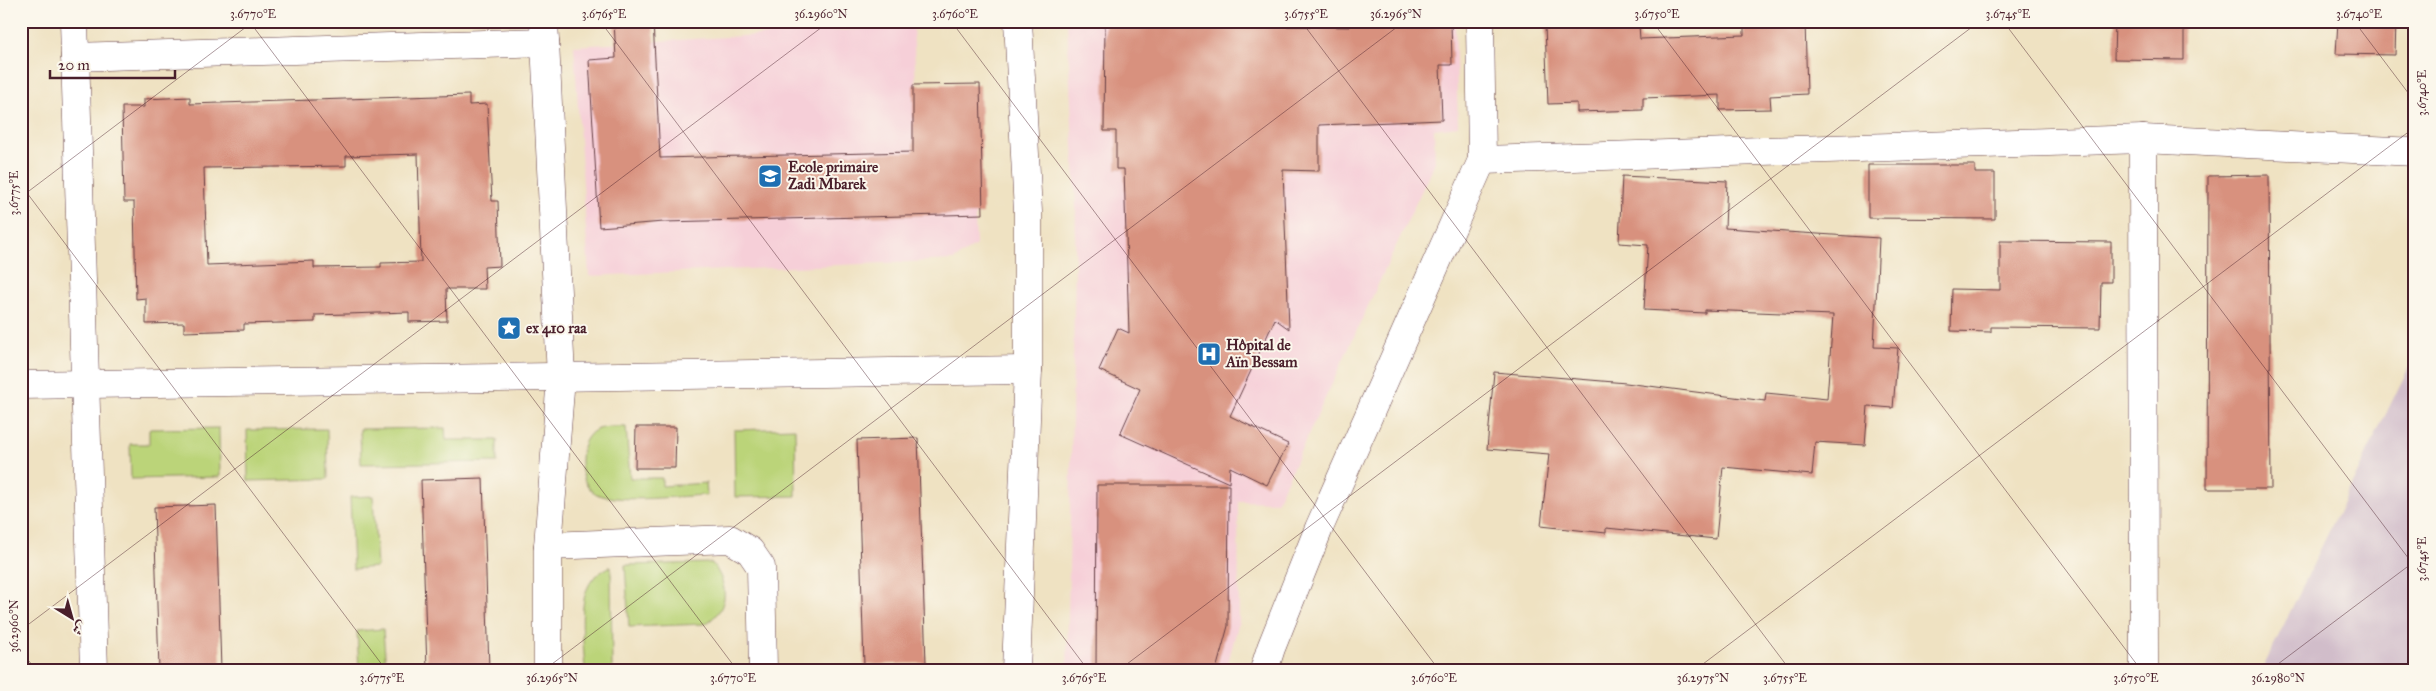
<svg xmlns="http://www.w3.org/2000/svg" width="2436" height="691" font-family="'IM FELL Great Primer',Amiri,serif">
	<rect width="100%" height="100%" fill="#fbf7ec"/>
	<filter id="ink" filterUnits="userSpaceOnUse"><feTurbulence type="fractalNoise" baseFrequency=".02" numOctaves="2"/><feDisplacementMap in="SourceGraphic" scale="10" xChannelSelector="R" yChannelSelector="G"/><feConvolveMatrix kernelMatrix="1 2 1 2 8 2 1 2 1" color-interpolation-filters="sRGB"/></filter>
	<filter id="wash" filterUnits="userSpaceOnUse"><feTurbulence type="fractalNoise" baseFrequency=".0096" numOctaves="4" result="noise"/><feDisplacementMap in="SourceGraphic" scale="20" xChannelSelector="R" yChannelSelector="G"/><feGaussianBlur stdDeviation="1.12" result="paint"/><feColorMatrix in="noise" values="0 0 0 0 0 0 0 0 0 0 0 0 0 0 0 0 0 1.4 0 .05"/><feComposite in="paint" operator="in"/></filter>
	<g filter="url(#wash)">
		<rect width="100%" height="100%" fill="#efe2c2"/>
		<g fill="#f6cfd8">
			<path d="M1067,21h388l3,105 -24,3 1,33 -158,340 -39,-1 1,121 -13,48h-159l9,-463z"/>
			<path d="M913,26l3,59 64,-1 3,130 -8,1 1,30 -22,15 -365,16 -15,-230z"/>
		</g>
		<path fill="#d1bdca" d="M2415,355v315h-153l135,-279z"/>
		<g fill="#bbd479" stroke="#827a52">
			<path d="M626,427l4,51h32v8l44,-3 1,12c-27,1 -84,8 -108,0 -23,-8 -24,-55 -3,-65 8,-4 22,-3 30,-3z"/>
			<path d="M219,428l1,49 -89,2 -1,-35h19v-15z"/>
			<path d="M445,428l1,12h51v22l-136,2 -1,-35z"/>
			<path d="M795,428l1,68 -61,1 -1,-67z"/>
			<path d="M327,429l1,50 -80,2 -1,-51z"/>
			<path d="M373,496l4,71 -24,2 -3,-72z"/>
			<path d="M712,563c17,22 18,46 -7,61l-76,3 -4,-62z"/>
			<path d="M611,566l1,104h-27c-1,-22 -7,-64 3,-83 4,-10 14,-16 23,-21z"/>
			<path d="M383,629l3,41h-27l-2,-39z"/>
		</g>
		<g id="blocks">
			<g fill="#d8917e" fill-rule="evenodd">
				<path d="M614,21h39l7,137 253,-6v-67l67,-1 3,130 -319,8 -65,5 -10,-167 27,-2z"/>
				<path d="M1105,21h178v5l66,1v-6h102l1,44h-12l2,55 -123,5v46l-36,-1 6,159 -14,-10 -45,97 58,28 -21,41 -37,-18 -1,16 -109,-49 20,-45 -41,-19 19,-42 11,5 -5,-164h-8v-38h-12z"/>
				<path d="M1558,21h52v5l29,-1 1,14 104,-4v-14h61l2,73 -37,2 1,13 -51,1v-15l-77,3v12l-66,2v-9l-29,1 -3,-79h13z"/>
				<path d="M2115,21h69v39l-70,-1z"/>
				<path d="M2338,21h58l-1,34 -59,-1z"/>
				<path d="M469,95v10l18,-1 5,97h6l2,65 -16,1 1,22h-39l1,32 -38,1v-10l-94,3v7l-71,2v6l-60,2v-9l-38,1v-26l-10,1 -2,-97h-10l-2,-95h22v-8l46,-2v7zM418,154l3,108 -40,1v4l-67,1v-7l-107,4 -3,-97 142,-2v-10z"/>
				<path d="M1868,165h107v8h20v46l-127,-1z"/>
				<path d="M2269,175l2,314h-64l1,-313z"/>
				<path d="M1622,176l105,5 -2,47 154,10 -5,109 24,1 -5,60 -25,-2 -3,39 -50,-3 -3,33 -89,-8 -7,72 -110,-11v5l-65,-7 8,-72 -62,-5 7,-77 132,11 139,18 1,-8 61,6 6,-84 -128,-5v3l-61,-3 4,-65 -29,-2z"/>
				<path d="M2000,241l111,1v40h-10l-1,46 -109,-1v5l-40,-1 1,-42 48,1z"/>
				<path d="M636,427h40l-1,41h-40z"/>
				<path d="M918,438l8,225 -62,2 -7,-225z"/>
				<path d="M483,478l6,192h-62l-6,-190z"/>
				<path d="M1097,485h132l-1,141 -12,44h-120z"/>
				<path d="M216,505l5,165h-62l-5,-163z"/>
			</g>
		</g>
	</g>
	<g filter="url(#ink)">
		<use href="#blocks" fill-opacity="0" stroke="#633c42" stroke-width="1"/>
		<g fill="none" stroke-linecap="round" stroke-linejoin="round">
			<g stroke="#633c42" stroke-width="29">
				<g id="minor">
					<path d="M74,21l20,649"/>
					<path d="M544,21l17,356 -13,169v124"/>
					<path d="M75,57l470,-15"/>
					<path d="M2143,139l272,13"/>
					<path d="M1482,160l661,-21 1,531"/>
					<path d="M21,385l1007,-15"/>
					<path d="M548,546l182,-7 20,12 11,16 2,103"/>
					<path d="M1264,670l7,-22 48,-120 163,-368 -2,-139"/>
				</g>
			</g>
			<g stroke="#633c42" stroke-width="29">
				<path id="primary" d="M1016,670l12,-300v-158l-10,-191"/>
			</g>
			<use href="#minor" stroke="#fff" stroke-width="28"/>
			<use href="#primary" stroke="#fff" stroke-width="28"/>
		</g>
	</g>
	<path fill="none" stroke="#4a1f2b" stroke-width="1" stroke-opacity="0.45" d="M249,21l488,649M600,21l488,649M951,21l488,649M1301,21l489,649M1652,21l489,649M2003,21l412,546M2354,21l61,81M21,185l365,485M21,197l233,-176M21,630l809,-609M21,651l15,19M544,670l861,-649M1119,670l861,-649M1695,670l720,-543M2270,670l145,-109"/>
	<defs>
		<g id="school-square" transform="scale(1.25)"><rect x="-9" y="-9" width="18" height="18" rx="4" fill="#1f6fb2" stroke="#fbf7ec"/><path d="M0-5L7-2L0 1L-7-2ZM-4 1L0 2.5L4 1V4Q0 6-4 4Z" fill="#fff"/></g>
		<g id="sight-square" transform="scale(1.25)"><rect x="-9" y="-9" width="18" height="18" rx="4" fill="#1f6fb2" stroke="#fbf7ec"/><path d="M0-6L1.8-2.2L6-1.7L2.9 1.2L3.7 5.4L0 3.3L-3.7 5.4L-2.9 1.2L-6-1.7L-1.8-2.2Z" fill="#fff"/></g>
		<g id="hospital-square" transform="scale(1.25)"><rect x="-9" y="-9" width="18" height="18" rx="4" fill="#1f6fb2" stroke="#fbf7ec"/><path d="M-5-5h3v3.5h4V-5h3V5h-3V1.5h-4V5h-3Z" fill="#fff"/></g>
	</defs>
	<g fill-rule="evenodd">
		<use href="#school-square" x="770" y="176"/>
		<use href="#sight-square" x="509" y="328"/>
		<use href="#hospital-square" x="1209" y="354"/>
	</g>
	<g text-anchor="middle" stroke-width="4" stroke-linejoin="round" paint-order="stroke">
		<g font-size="15" font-weight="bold" fill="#4a1f2b" stroke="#fbf7ec" text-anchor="start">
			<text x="788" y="172">Ecole primaire<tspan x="788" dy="17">Zadi Mbarek</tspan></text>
			<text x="526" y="333">ex 410 raa</text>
			<text x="1226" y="350">Hôpital de<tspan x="1226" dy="17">Aïn Bessam</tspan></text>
		</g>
	</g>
	<rect width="2436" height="691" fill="none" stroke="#fbf7ec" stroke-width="55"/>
	<g transform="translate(72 618) rotate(143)" stroke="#fbf7ec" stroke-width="4" paint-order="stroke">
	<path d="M0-4L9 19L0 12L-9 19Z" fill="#4a1f2b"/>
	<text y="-8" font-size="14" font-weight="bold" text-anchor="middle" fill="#4a1f2b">ش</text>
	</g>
	<path d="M50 70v8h125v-8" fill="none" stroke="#4a1f2b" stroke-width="2.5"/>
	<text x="58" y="70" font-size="15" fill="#4a1f2b" stroke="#fbf7ec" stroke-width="4" paint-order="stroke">20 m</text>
	<rect x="28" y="28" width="2380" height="636" fill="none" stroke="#4a1f2b" stroke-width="2"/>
	<g font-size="12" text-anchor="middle" fill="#4a1f2b">
		<text x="253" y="18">3.6770°E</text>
		<text x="604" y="18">3.6765°E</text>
		<text x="821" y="18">36.2960°N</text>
		<text x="955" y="18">3.6760°E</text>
		<text x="1306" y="18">3.6755°E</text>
		<text x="1396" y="18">36.2965°N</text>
		<text x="1657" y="18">3.6750°E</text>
		<text x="2008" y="18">3.6745°E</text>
		<text x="2359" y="18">3.6740°E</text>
		<text transform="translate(2422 93) rotate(-90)" y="4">3.6740°E</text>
		<text transform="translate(14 193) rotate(-90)" y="4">3.6775°E</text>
		<text transform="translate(2422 559) rotate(-90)" y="4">3.6745°E</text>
		<text transform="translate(14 626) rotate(-90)" y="4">36.2960°N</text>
		<text x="382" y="682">3.6775°E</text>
		<text x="552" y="682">36.2965°N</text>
		<text x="733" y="682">3.6770°E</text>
		<text x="1084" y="682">3.6765°E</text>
		<text x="1434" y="682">3.6760°E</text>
		<text x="1703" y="682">36.2975°N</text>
		<text x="1785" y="682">3.6755°E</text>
		<text x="2136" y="682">3.6750°E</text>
		<text x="2278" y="682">36.2980°N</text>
	</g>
</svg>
